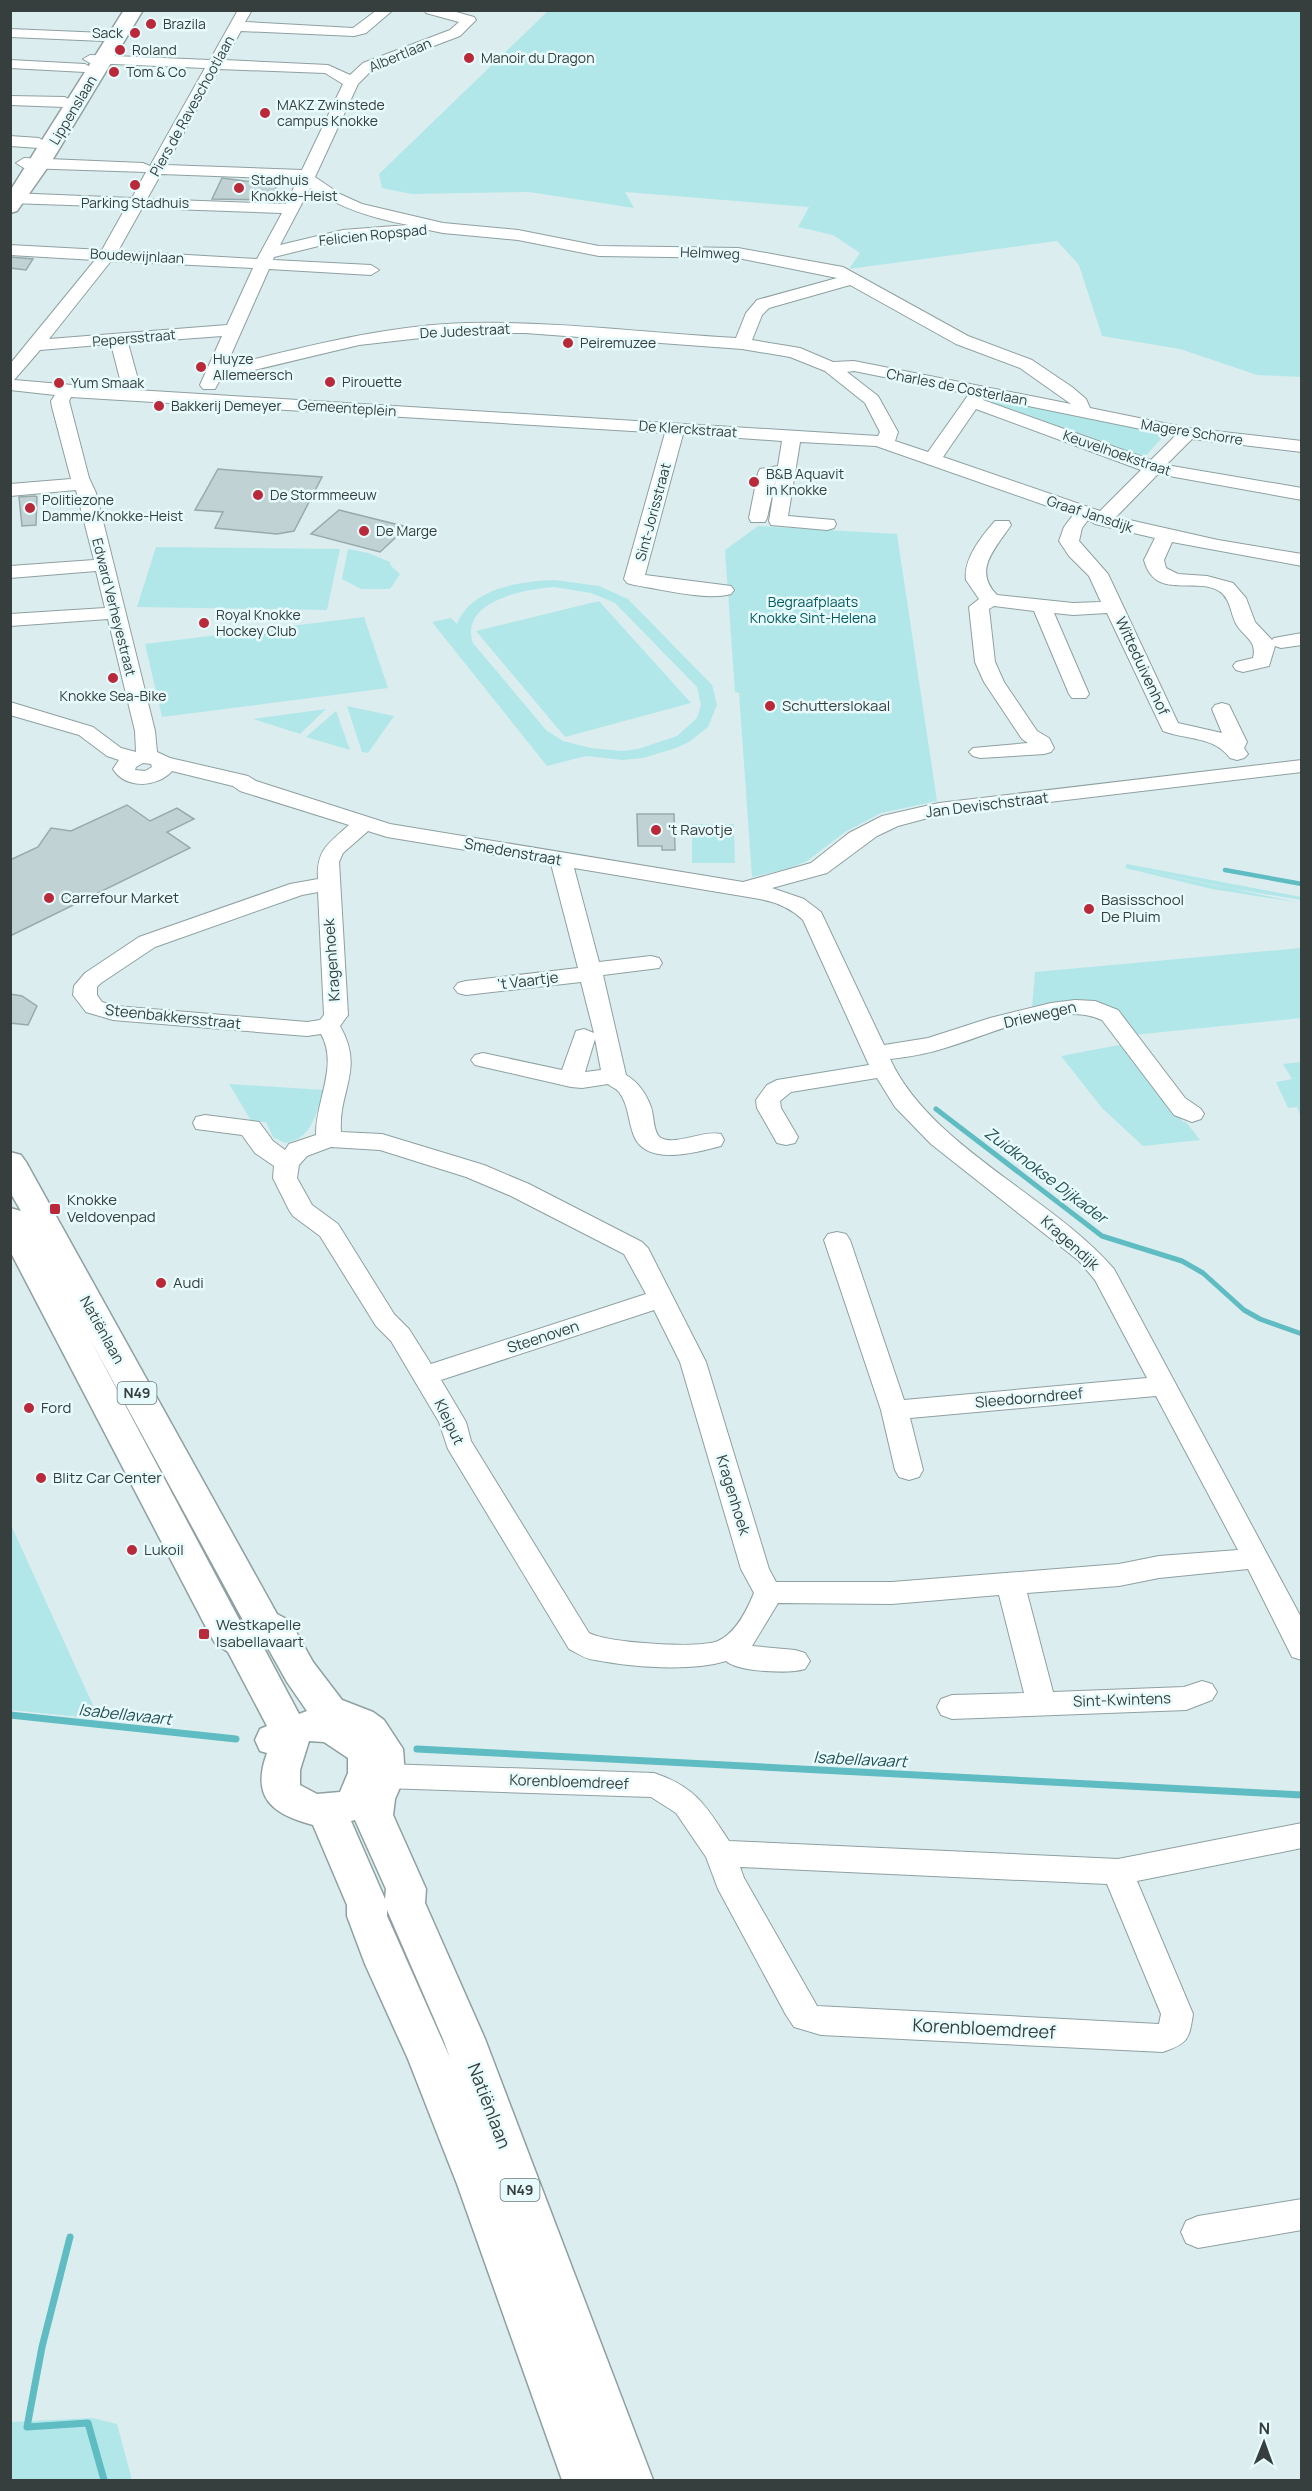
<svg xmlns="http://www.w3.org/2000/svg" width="1312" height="2491" font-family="Manrope,sans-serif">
	<rect width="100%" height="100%" fill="#dbedee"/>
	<g fill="#b2e7ea" fill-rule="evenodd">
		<path d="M549,10l752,1v366l-44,-2 -77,-26 -78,-13 -23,-71 -22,-24 -208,28 11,-16 -27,-18 -35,-8 11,-20 -184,-15 9,16 -105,-16 -117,2 -30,-6 -3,-14z"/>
		<path d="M988,397l169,36 4,6 -20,22 -158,-59z"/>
		<path d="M758,526l139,8 40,267 -56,12 -36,19 -38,29 -17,7 -38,9 -13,-184 -4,-1 -10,-142z"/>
		<path d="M156,547l184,2 -13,61 -190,-3z"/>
		<path d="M348,549l20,4 22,9 1,4 9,8 -10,15h-29l-19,-10z"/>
		<path d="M555,580l44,6 29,13 84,86 5,20 -9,22 -19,15 -13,6 -33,10 -20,2 -37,-4 -39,10 -115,-144 19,-4 6,6c14,-36 64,-43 98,-44zM554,587l37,6 24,10 82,84 4,18 -4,13 -20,18 -39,13 -16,2 -31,-3 -28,-7 -17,-11 -73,-87c-14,-42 52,-54 81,-56z"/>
		<path d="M599,601l92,102 -126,34 -89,-106z"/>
		<path d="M364,617l24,71 -226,29 -17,-73z"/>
		<path d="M347,706l47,10 -26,37 -6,-1z"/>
		<path d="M326,709l-26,25 -47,-15z"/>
		<path d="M336,711l14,39 -44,-13z"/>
		<path d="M692,824h42l1,39h-43z"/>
		<path d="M1127,864l174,33v3l-84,-14 -88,-19 172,36 -89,-14 -87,-21z"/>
		<path d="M1301,948v70l-168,17 -22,-27 -16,-8 -63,8 3,-36z"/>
		<path d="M1124,1044l59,78h3l14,18 -57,6 -41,-38 -41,-52z"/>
		<path d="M1301,1062h1l-1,55 -4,-10 -9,1 -12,-26 16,-3 -9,-15z"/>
		<path d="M229,1084l96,6c-10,23 -12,49 -40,53l-12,-6 -7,-15h-14z"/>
		<path d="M11,1525l86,189 2,5 -88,-9z"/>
		<path d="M93,2418l24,6 15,56h-121v-58z"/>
	</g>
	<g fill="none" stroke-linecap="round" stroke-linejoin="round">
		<path stroke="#5ebcc2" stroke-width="4.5" d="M1225,870l77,14"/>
		<path stroke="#5ebcc2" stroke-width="5" d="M936,1109l166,127 80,25 21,12 41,37 16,9 42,15"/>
		<g stroke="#5ebcc2" stroke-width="7">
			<path d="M10,1715l226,24"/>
			<path d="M417,1749l885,46"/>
			<path d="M70,2237l-28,110 -15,80 61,-4 16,57"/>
		</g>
	</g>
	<g fill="#c0d2d3" stroke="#98aaab" stroke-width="1.5">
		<path d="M222,178l23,3 34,1 -9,18 -58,-1z"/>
		<path d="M10,257l23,2 -7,11 -16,-2z"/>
		<path d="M218,469l11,1 93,7 -28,54 -17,3 -62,-6 8,-16 -28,-2z"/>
		<path d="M35,496l2,1 -1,28 -14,1 -3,-29z"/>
		<path d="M339,510l68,17 -27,25 -69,-18z"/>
		<path d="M127,805l23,16 27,-13 17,11 -27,13 23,16 -180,88v-76l28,-13 13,-19 20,3z"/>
		<path d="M637,814h37l1,36h-13v-4h-24z"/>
		<path d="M10,994l12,2 15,10 -9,19 -18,-2z"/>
	</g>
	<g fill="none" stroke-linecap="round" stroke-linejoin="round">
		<g stroke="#8ea0a1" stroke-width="2">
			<g id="minor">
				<path d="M238,10h14l-7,12 108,6 24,-18h16l-27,23 -12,3 -113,-5 -17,29 104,5 22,10 13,-12 87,-33 9,-8 -33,-9 -2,-3h25l25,7 2,3 -16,16 -87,33 -15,15 -43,93 25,17 22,10 81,19 75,7 81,16 139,2 105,19 125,69 64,24 40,27 14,12 4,9 98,20 114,13v11l-110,-13 -26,26 136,23v12l-144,-26 -42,43 102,23 84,14v12l-130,-24 -8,18 2,8 12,6 29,2 26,7 13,15 9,24 17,18 2,-2 28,-5v12l-21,3 -6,-2 -6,20 -26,6 -7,-2 -3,-4 3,-4 17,-4c4,-16 -6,-19 -15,-31 -8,-11 -6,-28 -19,-36 -25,-15 -64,10 -75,-31l11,-22 -60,-14 -7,-4 -6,8 -3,13 29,33 70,149 44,10 -10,-24 3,-4 7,-2 7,2 18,37 -3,6 4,6 -4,4 -7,2 -7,-2c-16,-22 -44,-18 -67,-27l-56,-118 -34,2 -19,-2 35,81 -3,4h-14l-3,-4 -35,-83 -40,-5 -5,3 6,53 9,20 33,49 12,7 5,10 -3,4 -7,2 -64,4 -7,-2 -4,-4 4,-4 55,-5 -6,-4 -38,-57 -9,-20 -6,-55 10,-8 -13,-19c-3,-21 16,-44 29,-59h14l2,4c-15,23 -39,45 -14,70l76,8 28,-1 -12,-26 -20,-20 -10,-15 5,-14 9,-12 -197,-69 -76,-4 -12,74 46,4 2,4 -2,4 -7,2 -56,-5 -2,-4 7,-43 -9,40 -2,4h-14l-2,-4 9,-45 2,-4 18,-3 4,-25 -99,-7 -38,141 86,11 3,4 -3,4c-27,7 -69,-5 -97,-9l-7,-2 -3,-4 41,-146 -594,-36 -2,4 20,77 7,15 59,238 2,21 13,6 78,18 8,5 134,43 353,58 68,-19 38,-30 33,-17 57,-13 363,-43v12l-363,43 -41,11 -21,10 -50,37 -55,15 32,11 17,13 63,133 44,-7 62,-20 61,-15 24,-3 20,1 23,9 67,88 16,11 3,5 -3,5 -9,3 -18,-7 -72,-95c-42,-20 -115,16 -157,28 -18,6 -37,9 -55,11 40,87 161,137 224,210l188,350v41l-10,-3 -44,-88 -89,9 -40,8 -92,7 26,99 131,-5 18,-6 10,3 5,8 -5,8 -26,10 -234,9 -11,-4 -4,-8 4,-8 11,-4 72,-2 -25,-98 -107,9 -114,-1 -26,43 43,4 10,3 5,8 -5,8c-15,5 -67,3 -79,-8 -35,11 -95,6 -131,-1 -10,-1 -18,-7 -26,-11l-121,-200 -9,-27 -48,-81 -15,-15 -56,-90 -27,-20 -4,-6 -16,-32 1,-12 -19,-13 -13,-18 -46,-6 -3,-6 3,-6 9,-2 54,7 14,19 12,9 4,-6 27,-9c-1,-33 23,-69 5,-101l-14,2 -194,-16 -27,-8 -13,-17 1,-9 11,-13 54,-36 151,-53 28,-5c-2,-29 11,-36 31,-54l-109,-34 -7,-5 -61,-15c-15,17 -47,18 -59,-2l6,-9 -12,-4 -28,-21 -69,-20v-13l83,25 28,21 15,4 -1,-21 -27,-112 -98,7v-12l95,-6 -9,-37 -86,7v-12l84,-6 -18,-70 -66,6v-12l61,-5 -19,-72 -1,-6 4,-6 -45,-5v-26l85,-104 -85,-5v-10l92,5 24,-43 -116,-4v-10l122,5 14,-26 -122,-4 -8,-5 8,-5 119,5 7,3 55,-98 -115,-5 -7,-4 7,-4 120,5zM219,69l106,4 18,11 -41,86 -136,-5zM161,174l137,5 -12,25 -139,-5zM310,188c30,20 62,30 98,37l-65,5 -63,15zM142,208l140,5 -25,46 -139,-8zM419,228l24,5 75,7 81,16 139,2 99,20 -80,22 -11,13 -10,25c-89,-5 -180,-17 -268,-15 -82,2 -163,24 -242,43l43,-97 102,6 8,-5 -8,-5 -98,-5 1,-3 69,-17 69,-5 6,-2 2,-3zM111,261l142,7 -26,57 -178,14zM850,285l106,59 64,24 51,36 -217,-43 -21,1 -33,-14 -48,-8 10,-25 7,-7zM465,333h60l217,16 48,8 35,14 40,32 15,29 -2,4 -742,-46 3,-7 -11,-40 94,-7 -22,49 3,4h12l6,-11 138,-33zM111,344l10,39 -2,6 -105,-9 26,-30zM854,371l115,23 -41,58 -33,-11 3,-9 -20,-36 -31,-24zM984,397l191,39 -24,24 -168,-60zM976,409l165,61 -41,41 -157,-54zM143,763l8,1 1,3 -7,4 -10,-1 1,-3zM368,831l19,6 164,27 27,104 -112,13 -8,2 -4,5 4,5 8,2 115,-13 13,51 -10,-4 -8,2 -14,39 -79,-17 -8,2 -4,5 4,5 96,22 11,1 26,-4c3,3 8,4 11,8 10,13 9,30 15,44 13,31 63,16 87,10l3,-6 -3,-6c-18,-4 -46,12 -60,4 -8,-5 -7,-23 -10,-31 -5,-14 -13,-25 -25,-32l-23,-100 56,-7 3,-5 -3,-5 -8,-2 -52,6 -25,-94 186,31c16,3 31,9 43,21l66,145 -92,15 -10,5 -11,15 1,8 20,35 9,2 9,-2 3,-6 -17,-29 -1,-7 11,-9 86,-14 18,29 36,37 148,117 16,19 52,98 -243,22 -54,-160 -4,-6 -9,-2 -9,2 -4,6 57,170 14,60 4,7 10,3 10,-3 4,-7 -13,-52 246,-22 82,154 -79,6 -40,8 -227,18h-116l-7,-13 -63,-207 -58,-114 -6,-6 -113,-58 -45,-19 -102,-31 -41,-2c-3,-42 24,-62 -1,-106l8,-11 -9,-153 4,-9zM318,892l6,123 -4,5 -13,2 -192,-16 -13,-4 -5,-7v-8l4,-4 54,-36 147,-52zM595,1039l6,31 -16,2zM331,1147l49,3 86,27 45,19 113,58 22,40 -215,70 -22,-35 -15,-15 -56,-90 -26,-19 -15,-27 2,-13 8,-9zM654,1310l26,52 61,207 13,24c-7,17 -18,40 -36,48 -19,8 -110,2 -129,-8l-118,-192 -5,-19 -25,-42z"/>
				<path d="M10,29l94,4 7,4 -7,4 -94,-4z"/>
				<path d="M10,60l75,4 7,4 -7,4 -75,-4z"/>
				<path d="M10,96l55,1 8,5 -8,5 -55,-2z"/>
				<path d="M10,136l29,2 8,5 -8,5 -29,-2z"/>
				<path d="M385,1764l269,9c42,14 52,33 75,68l389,18 184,-36v25l-165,33 56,133c-4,26 -5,29 -30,38l-342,-17 -27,-8 -8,-12 -68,-126 -12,-32 -30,-44 -25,-16 -266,-9 -11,-3 -4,-9 4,-9zM740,1867l367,17 54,130 -2,10 -342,-18 -73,-128z"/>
				<path d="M1302,2199v31l-104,18 -12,-5 -5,-11 5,-11 12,-5z"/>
			</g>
		</g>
		<g stroke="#8ea0a1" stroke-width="3">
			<g id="major">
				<path d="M124,10h19l-93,154 -33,47 -7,2v-22z"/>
				<path d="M10,1152l11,3 5,7 251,452 13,7 23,41 29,38 31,12 11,8 19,29 2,27 -10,23 -2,16 33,74 -1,14 60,136 168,441h-91l-105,-296 -49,-125 -43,-95 -18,-48v-11l-34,-80c-42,-11 -62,-28 -46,-72l-7,-2 -5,-11 5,-11 7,-3 -39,-74 -13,-9 -6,-10 -199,-382v-43l11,3 -11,-19zM89,1337l156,287 1,2 -5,-3zM259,1639l5,2 23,41 20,29 -8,3zM309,1741l15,1 24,16v15l-8,19 -23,2 -17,-9v-15zM355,1820l31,69 -1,10 -34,-78zM387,1910l56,129 7,19 -63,-142z"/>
			</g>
		</g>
		<use href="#minor" fill="#fff" fill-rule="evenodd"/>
		<use href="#major" fill="#fff" fill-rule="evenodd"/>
	</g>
	<g fill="#ba293a" stroke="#e8fbfc" stroke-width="2">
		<circle cx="151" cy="24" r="6"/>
		<circle cx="135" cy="33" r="6"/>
		<circle cx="120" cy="50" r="6"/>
		<circle cx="469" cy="58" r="6"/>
		<circle cx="114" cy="72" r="6"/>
		<circle cx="265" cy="113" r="6"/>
		<circle cx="135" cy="185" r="6"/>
		<circle cx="239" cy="188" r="6"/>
		<circle cx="568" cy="343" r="6"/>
		<circle cx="201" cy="367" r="6"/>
		<circle cx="330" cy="382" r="6"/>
		<circle cx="59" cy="383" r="6"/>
		<circle cx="159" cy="406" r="6"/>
		<circle cx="754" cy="482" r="6"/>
		<circle cx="258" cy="495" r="6"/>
		<circle cx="30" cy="508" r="6"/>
		<circle cx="364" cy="531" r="6"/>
		<circle cx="204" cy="623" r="6"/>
		<circle cx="113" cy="678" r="6"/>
		<circle cx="770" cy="706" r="6"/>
		<circle cx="656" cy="830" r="6"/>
		<circle cx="49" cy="898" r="6"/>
		<circle cx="1089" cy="909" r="6"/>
		<rect x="49" y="1203" width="12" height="12" rx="3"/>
		<circle cx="161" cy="1283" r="6"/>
		<circle cx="29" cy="1408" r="6"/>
		<circle cx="41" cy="1478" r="6"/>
		<circle cx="132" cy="1550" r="6"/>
		<rect x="198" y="1628" width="12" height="12" rx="3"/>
	</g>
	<g text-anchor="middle" stroke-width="5" stroke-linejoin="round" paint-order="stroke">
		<g font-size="14" fill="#363e3e" stroke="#e8fbfc" text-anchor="start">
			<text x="163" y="29">Brazila</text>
			<text x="123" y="38" text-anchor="end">Sack</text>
			<text x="132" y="55">Roland</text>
			<text x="481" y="63">Manoir du Dragon</text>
			<text x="126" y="77">Tom &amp; Co</text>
			<text x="277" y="110">MAKZ Zwinstede<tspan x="277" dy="16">campus Knokke</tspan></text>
			<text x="251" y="185">Stadhuis<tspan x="251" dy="16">Knokke-Heist</tspan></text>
			<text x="135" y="208" text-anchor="middle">Parking Stadhuis</text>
			<text x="580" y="348">Peiremuzee</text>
			<text x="213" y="364">Huyze<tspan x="213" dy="16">Allemeersch</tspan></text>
			<text x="342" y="387">Pirouette</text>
			<text x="71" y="388">Yum Smaak</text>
			<text x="171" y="411">Bakkerij Demeyer</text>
			<text x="766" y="479">B&amp;B Aquavit<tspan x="766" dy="16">in Knokke</tspan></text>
			<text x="270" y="500">De Stormmeeuw</text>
			<text x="42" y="505">Politiezone<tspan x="42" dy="16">Damme/Knokke-Heist</tspan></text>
			<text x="376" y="536">De Marge</text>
			<text x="216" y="620">Royal Knokke<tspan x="216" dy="16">Hockey Club</tspan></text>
			<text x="113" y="701" text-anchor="middle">Knokke Sea-Bike</text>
		</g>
		<g font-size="14" fill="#363e3e" stroke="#e8fbfc">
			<text transform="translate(400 55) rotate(-23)" y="5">Albertlaan</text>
			<text transform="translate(192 106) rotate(-61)" y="5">Piers de Raveschootlaan</text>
			<text transform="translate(73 110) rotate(-59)" y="5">Lippenslaan</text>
			<text transform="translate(373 235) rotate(-6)" y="5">Felicien Ropspad</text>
			<text transform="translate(710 253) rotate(2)" y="5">Helmweg</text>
			<text transform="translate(137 256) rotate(3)" y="5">Boudewijnlaan</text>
			<text transform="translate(465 331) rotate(-3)" y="5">De Judestraat</text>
			<text transform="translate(134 338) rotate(-5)" y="5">Pepersstraat</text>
			<text transform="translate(957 387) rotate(11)" y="5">Charles de Costerlaan</text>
			<text transform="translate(347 408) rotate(4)" y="5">Gemeenteplein</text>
			<text transform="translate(688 429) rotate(4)" y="5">De Klerckstraat</text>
			<text transform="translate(1192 432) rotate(9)" y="5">Magere Schorre</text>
			<text transform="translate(1117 453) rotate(19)" y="5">Keuvelhoekstraat</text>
			<text transform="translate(653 512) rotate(-75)" y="5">Sint-Jorisstraat</text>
			<text transform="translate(1090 514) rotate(18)" y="5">Graaf Jansdijk</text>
			<text transform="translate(114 607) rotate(76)" y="5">Edward Verheyestraat</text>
		</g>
		<g font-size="14" fill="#025a5f" stroke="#e8fbfc">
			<text x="813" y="607">Begraafplaats<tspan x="813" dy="16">Knokke Sint-Helena</tspan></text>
		</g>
		<g fill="#e8fbfc" stroke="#6b7777" stroke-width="1.5">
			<rect x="117.5" y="1382" width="39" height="22" rx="4.5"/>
			<rect x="500.5" y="2179" width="39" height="22" rx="4.5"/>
		</g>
		<g font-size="14" font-weight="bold" fill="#363e3e">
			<text x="137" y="1398">N49</text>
			<text x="520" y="2195">N49</text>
		</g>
		<g font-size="15" fill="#363e3e" stroke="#e8fbfc">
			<text transform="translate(1142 666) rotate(65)" y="5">Witteduivenhof</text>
			<text transform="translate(987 805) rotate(-7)" y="5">Jan Devischstraat</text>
			<text transform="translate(513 852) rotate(10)" y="5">Smedenstraat</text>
			<text transform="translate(332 960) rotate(-94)" y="5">Kragenhoek</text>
			<text transform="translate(528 981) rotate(-7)" y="5">'t Vaartje</text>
			<text transform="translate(1040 1015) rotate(-13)" y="5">Driewegen</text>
			<text transform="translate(173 1017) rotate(6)" y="5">Steenbakkersstraat</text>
			<text transform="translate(1070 1243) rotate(42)" y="5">Kragendijk</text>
			<text transform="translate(102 1330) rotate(61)" y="5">Natiënlaan</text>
			<text transform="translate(543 1337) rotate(-18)" y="5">Steenoven</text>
			<text transform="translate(1029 1398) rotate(-5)" y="5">Sleedoorndreef</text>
			<text transform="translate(449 1422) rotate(64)" y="5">Kleiput</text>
			<text transform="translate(733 1495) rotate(73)" y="5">Kragenhoek</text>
			<text transform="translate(1122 1700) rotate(-2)" y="5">Sint-Kwintens</text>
			<text transform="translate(569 1782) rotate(2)" y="5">Korenbloemdreef</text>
		</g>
		<g font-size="15" fill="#363e3e" stroke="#e8fbfc" text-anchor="start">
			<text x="782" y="711">Schutterslokaal</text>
			<text x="668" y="835">'t Ravotje</text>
			<text x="61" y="903">Carrefour Market</text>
			<text x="1101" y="905">Basisschool<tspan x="1101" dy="17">De Pluim</tspan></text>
			<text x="67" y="1205">Knokke<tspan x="67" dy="17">Veldovenpad</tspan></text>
			<text x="173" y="1288">Audi</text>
			<text x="41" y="1413">Ford</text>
			<text x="53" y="1483">Blitz Car Center</text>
			<text x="144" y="1555">Lukoil</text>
			<text x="216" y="1630">Westkapelle<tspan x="216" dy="17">Isabellavaart</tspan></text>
		</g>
		<g font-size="16" font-style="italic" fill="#265154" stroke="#e8fbfc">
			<text transform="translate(1046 1175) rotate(37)" y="6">Zuidknokse Dijkader</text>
			<text transform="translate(125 1714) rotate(6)" y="6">Isabellavaart</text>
			<text transform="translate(860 1759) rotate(3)" y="6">Isabellavaart</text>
		</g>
		<g font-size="18" fill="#363e3e" stroke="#e8fbfc">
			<text transform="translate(984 2029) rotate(3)" y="6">Korenbloemdreef</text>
			<text transform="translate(489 2106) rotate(69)" y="6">Natiënlaan</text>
		</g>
	</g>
	<rect width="1312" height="2491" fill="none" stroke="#363e3e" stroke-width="24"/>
	<g transform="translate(1264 2443) rotate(1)" stroke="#e8fbfc" stroke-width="4.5" paint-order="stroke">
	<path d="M0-4.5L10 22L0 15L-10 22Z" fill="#363e3e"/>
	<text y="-9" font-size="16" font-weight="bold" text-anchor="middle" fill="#363e3e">N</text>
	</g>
</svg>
